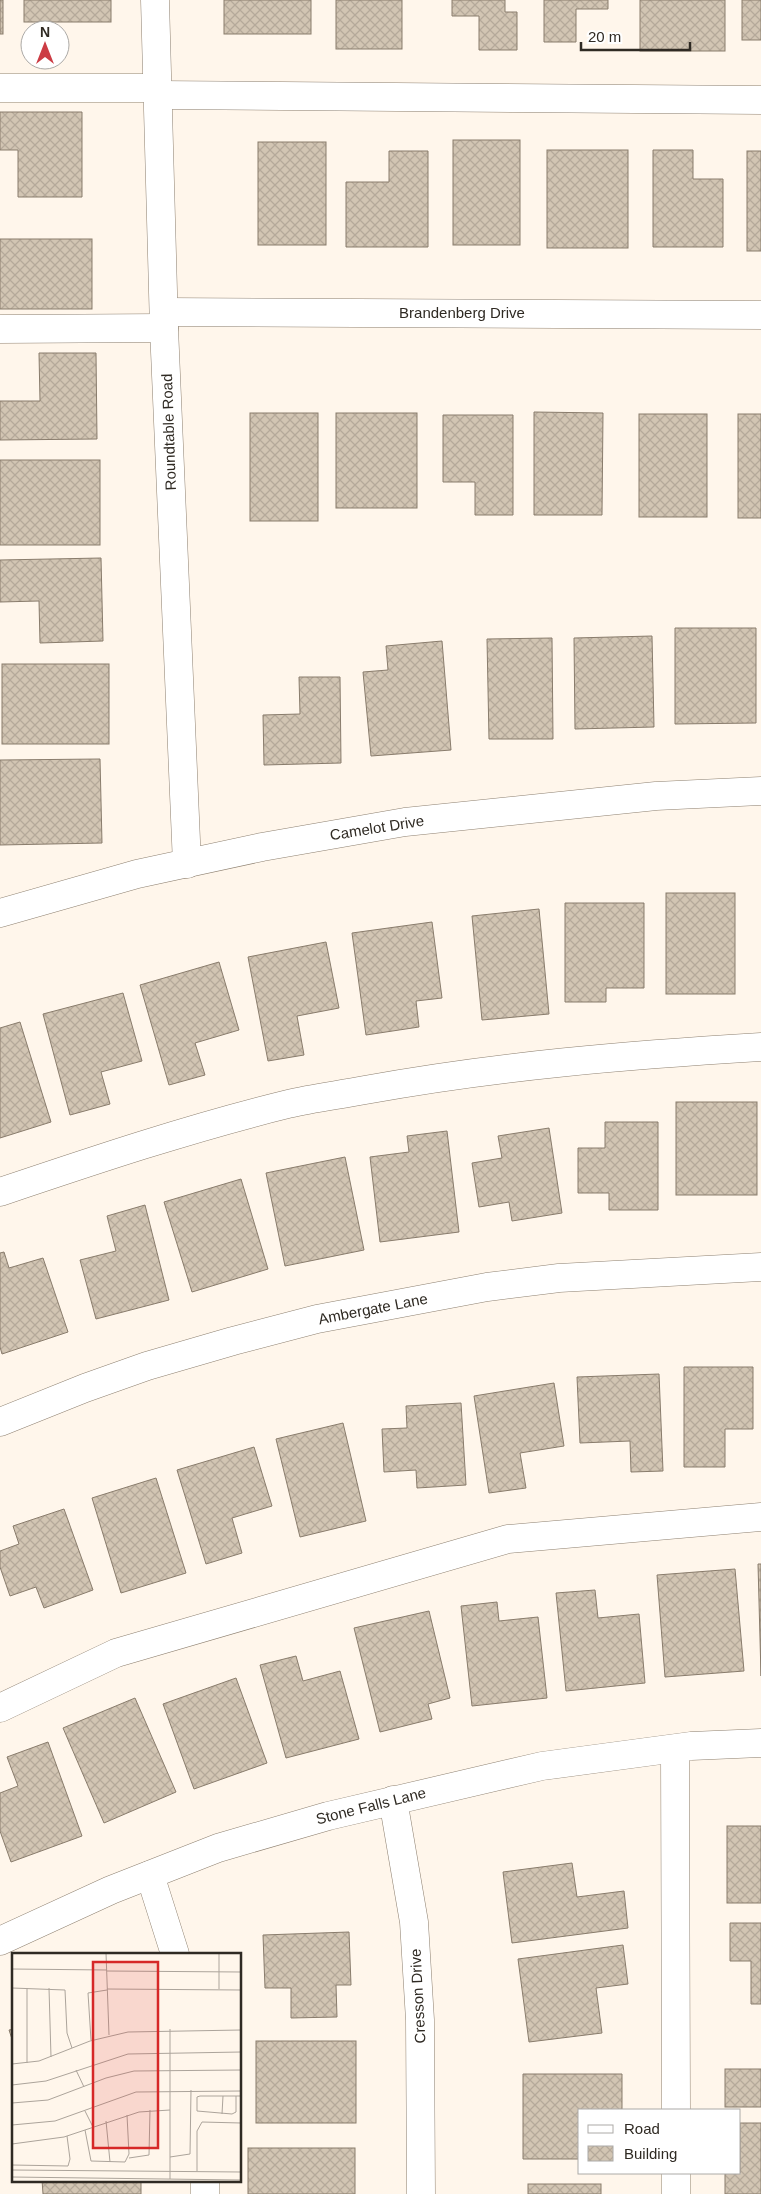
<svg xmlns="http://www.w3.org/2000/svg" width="761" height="2194" font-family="Helvetica,sans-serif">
	<defs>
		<pattern id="building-cross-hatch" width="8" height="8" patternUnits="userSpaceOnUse" patternTransform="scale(1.25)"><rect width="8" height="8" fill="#d2c5b3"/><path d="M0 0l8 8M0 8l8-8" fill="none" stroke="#b5a99a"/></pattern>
	</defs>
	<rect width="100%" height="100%" fill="#fff6eb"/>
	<g fill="url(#building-cross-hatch)" stroke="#897c6c">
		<rect x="0" y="0" width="3" height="34"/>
		<rect x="24" y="0" width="87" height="22"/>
		<rect x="224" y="0" width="87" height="34"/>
		<rect x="336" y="0" width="66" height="49"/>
		<path d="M452,0h53v12h12v38h-38v-34h-27z"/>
		<path d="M544,0h64v9h-32v33h-32z"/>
		<rect x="640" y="0" width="85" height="51"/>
		<rect x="742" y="0" width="19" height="40"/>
		<path d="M0,112h82v85h-64v-47h-18z"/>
		<rect x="453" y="140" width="67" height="105"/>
		<rect x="258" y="142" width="68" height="103"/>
		<rect x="547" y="150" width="81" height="98"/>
		<path d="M653,150h40v29h30v68h-70z"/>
		<path d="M389,151h39v96h-82v-65h43z"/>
		<rect x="747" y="151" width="14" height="100"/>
		<rect x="0" y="239" width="92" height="70"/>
		<path d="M39,353h57l1,86 -97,1v-39h40z"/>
		<path d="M534,412l69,1 -1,102h-68z"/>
		<rect x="250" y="413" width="68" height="108"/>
		<rect x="336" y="413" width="81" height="95"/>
		<rect x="639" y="414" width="68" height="103"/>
		<rect x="738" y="414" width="23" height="104"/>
		<path d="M443,415h70v100h-38v-33h-32z"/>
		<rect x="0" y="460" width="100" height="85"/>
		<path d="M101,558l2,83 -63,2 -1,-42 -39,1v-42z"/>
		<path d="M675,628h81v95l-81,1z"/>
		<path d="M652,636l2,91 -79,2 -1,-91z"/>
		<path d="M552,638l1,101h-64l-2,-100z"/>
		<path d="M442,641l9,109 -80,6 -8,-84 25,-2 -2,-24z"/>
		<rect x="2" y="664" width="107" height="80"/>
		<path d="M299,677h41l1,86 -77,2 -1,-50 37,-1z"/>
		<path d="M100,759l2,84 -102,2v-85z"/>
		<rect x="666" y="893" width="69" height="101"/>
		<path d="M565,903h79v85h-38v14h-41z"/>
		<path d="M539,909l10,105 -67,6 -10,-104z"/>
		<path d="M432,922l10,76 -26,3 3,26 -53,8 -14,-102z"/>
		<path d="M326,942l13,66 -42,8 7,39 -36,6 -20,-104z"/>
		<path d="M219,962l20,68 -44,13 10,32 -36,10 -29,-100z"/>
		<path d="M123,993l19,68 -41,11 9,32 -40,11 -27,-101z"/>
		<path d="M20,1022l31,100 -51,16v-110z"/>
		<rect x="676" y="1102" width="81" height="93"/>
		<path d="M605,1122h53v88h-49v-17h-31v-45h27z"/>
		<path d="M549,1128l13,85 -50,8 -3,-19 -30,5 -7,-44 30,-5 -4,-22z"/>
		<path d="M447,1131l12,101 -79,10 -10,-85 39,-5 -2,-16z"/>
		<path d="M345,1157l19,93 -79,16 -19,-93z"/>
		<path d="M241,1179l27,90 -76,23 -28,-90z"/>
		<path d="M145,1205l24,95 -73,19 -16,-59 36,-9 -9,-35z"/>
		<path d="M4,1252l5,16 34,-10 25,74 -66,22 -2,-7v-94z"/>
		<path d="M684,1367h69v62h-28v38h-41z"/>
		<path d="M659,1374l4,97 -32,1 -1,-31 -50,2 -3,-66z"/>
		<path d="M554,1383l10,63 -44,7 6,35 -37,5 -15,-97z"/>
		<path d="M461,1403l5,82 -49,3 -1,-18 -32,2 -2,-43 25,-1 -1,-22z"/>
		<path d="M343,1423l23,98 -66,16 -24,-98z"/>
		<path d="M254,1447l18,59 -40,12 10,35 -36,11 -29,-94z"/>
		<path d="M156,1478l30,95 -65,20 -29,-95z"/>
		<path d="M64,1509l29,81 -49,18 -8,-21 -26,9 -10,-29v-16l19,-7 -6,-18z"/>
		<path d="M758,1564h3v112z"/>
		<path d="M735,1569l9,102 -79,6 -8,-102z"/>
		<path d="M595,1590l3,28 41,-4 6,69 -79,8 -10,-98z"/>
		<path d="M497,1602l2,19 39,-4 9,81 -75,8 -11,-100z"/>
		<path d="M429,1611l21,87 -22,6 4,15 -52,13 -26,-104z"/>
		<path d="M296,1656l7,25 37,-10 19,68 -73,19 -26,-93z"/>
		<path d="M236,1678l31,85 -73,26 -31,-85z"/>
		<path d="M135,1698l41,94 -72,31 -41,-95z"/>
		<path d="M48,1742l34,94 -71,26 -11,-31v-38l18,-7 -11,-29z"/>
		<rect x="727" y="1826" width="34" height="77"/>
		<path d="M572,1863l5,34 47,-6 4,37 -116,15 -9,-71z"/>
		<path d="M730,1923h31v81h-10v-43h-21z"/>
		<path d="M349,1932l2,53h-15l1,32 -46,1v-30h-26l-2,-53z"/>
		<path d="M623,1945l5,39 -32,4 6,45 -73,9 -11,-83z"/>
		<path d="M14,2029v16l-5,-15z"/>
		<rect x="256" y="2041" width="100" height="82"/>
		<rect x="725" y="2069" width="36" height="38"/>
		<path d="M523,2074h99v36h-42v49h-57z"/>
		<path d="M740,2123h21v71h-36v-21h15z"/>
		<rect x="248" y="2148" width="107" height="46"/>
		<path d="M42,2180h99v14h-98z"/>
		<rect x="528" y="2184" width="73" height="10"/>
	</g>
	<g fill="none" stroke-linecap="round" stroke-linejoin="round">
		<g stroke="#8e8171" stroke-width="29">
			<g id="minor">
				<path d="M155,0l9,328 23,536"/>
				<path d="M0,88h158"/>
				<path d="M158,95l603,5"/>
				<path d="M164,312l597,3"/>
				<path d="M0,329l164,-1"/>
				<path d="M0,913l137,-39 125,-27 143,-25 251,-26 105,-5"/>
				<path d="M0,1192c95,-32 190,-64 288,-88 25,-6 51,-9 77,-14 131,-24 263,-35 396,-43"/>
				<path d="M0,1422l85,-34 62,-22 86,-25 84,-22 170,-32 72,-9 202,-11"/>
				<path d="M0,1708l116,-55 392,-114 253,-22"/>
				<path d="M675,1749l1,361"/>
				<path d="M393,1800l21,122 6,98 1,174"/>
				<path d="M150,1875l25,79"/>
				<path d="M0,1941l111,-51 107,-42 110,-32 214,-50 149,-20 70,-3"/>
				<path d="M676,2173v21"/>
				<path d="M205,2194v-14"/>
			</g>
		</g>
		<use href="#minor" stroke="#fff" stroke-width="28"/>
	</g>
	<g text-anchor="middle" stroke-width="4" stroke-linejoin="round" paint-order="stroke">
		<g font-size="15" fill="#2f2a23" stroke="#fff">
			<text x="462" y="318">Brandenberg Drive</text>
			<text transform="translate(169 432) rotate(-92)" y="5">Roundtable Road</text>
			<text transform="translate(377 828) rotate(-9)" y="5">Camelot Drive</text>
			<text transform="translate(373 1309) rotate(-11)" y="5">Ambergate Lane</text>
			<text transform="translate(371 1806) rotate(-14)" y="5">Stone Falls Lane</text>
			<text transform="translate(418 1996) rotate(-93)" y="5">Cresson Drive</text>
		</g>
	</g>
	<g transform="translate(12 1953)">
		<rect width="229" height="229" fill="#fff6eb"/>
		<path fill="none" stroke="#aca49b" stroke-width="1" d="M94,0l3,82M0,16l95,1M95,18l134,1M0,35l53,2 2,43 5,15M37,35l2,69M95,36l134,1M207,36v-36M79,87l-3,-47 19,-3M15,110v-75M0,111l27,-3 51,-20 38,-9 113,-2M64,117l8,17M0,132l34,-4 82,-27 113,-2M224,143v16l-4,2 -35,-3v-14l3,-1h41M0,150l36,-3 58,-22 28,-7 107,-1M73,158l8,16M210,161l1,-18M94,168l4,41M0,172l43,-4 81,-29 105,-1M73,177l6,31 34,1 4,-8 -2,-39M0,191l52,-7 75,-25 31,-2M158,204l20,-3 1,-64M117,205l20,-3 1,-45M0,212l56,1 2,-7 -3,-23M0,217l229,2M185,218v-40l5,-9 39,1M0,224l229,3M158,226v-150"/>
		<path fill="#d62828" fill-opacity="0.15" stroke="#d62828" stroke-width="2.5" d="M81,9h65v186h-65z"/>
		<rect width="229" height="229" fill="none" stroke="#2f2a23" stroke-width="2.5"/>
	</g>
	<rect x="578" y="2109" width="162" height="65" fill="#ffffff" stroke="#acaaa7"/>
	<rect x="588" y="2125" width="25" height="8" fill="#ffffff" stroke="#acaaa7"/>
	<text x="624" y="2134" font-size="15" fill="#2f2a23">Road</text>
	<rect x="588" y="2146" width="25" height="15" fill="url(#building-cross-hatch)" stroke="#acaaa7"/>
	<text x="624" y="2159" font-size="15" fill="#2f2a23">Building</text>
	<g transform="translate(45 45)"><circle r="24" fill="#ffffff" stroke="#acaaa7"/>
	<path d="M0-4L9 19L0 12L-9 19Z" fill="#cc3c44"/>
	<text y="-8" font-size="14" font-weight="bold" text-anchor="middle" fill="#2f2a23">N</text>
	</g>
	<path d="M581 42v8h109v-8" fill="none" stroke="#2f2a23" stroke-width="2.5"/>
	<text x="588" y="42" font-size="15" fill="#2f2a23" stroke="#ffffff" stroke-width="4" paint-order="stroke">20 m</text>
</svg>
